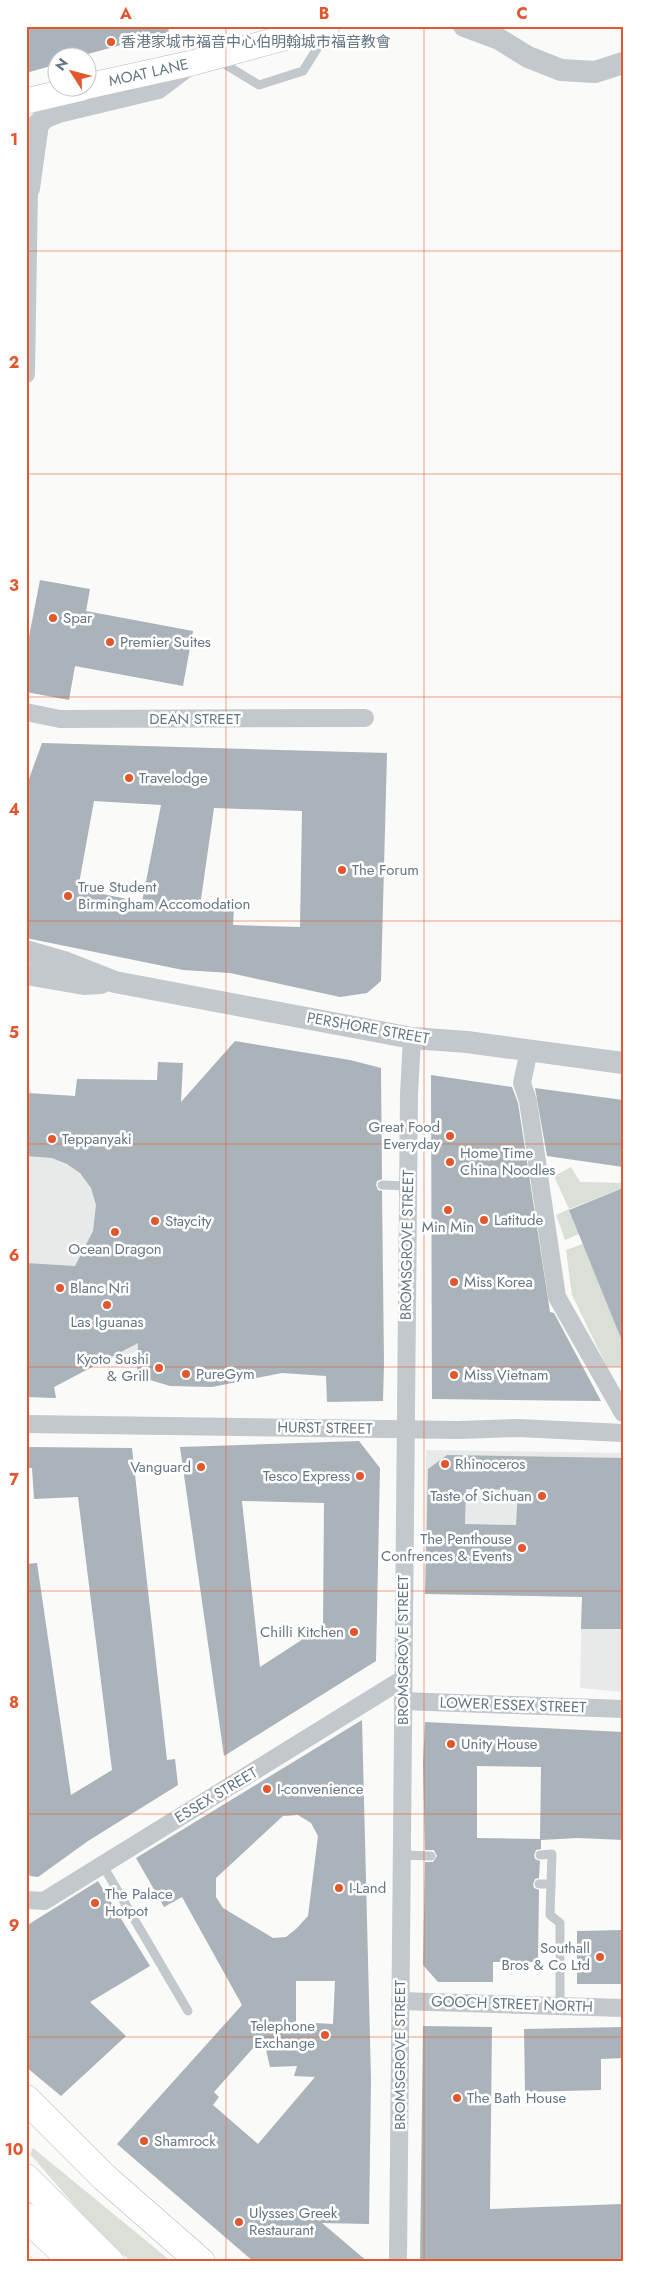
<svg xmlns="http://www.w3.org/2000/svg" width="649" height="2288" font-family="Jost,'Noto Sans SC',sans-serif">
	<rect width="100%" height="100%" fill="#fafaf8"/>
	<g fill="#e8e9e9">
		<path d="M26,1078l6,15 43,3 2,-17 38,1 24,255 -1,17 -29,6 -55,29 2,11 -30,-1z"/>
		<path d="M426,1450l197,3v239l-43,-4 2,-91 -157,-3z"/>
	</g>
	<g fill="#dadfd7">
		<path d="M571,1167l9,15 43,1v5l-54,21 10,25 -14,6 -9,-25 13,-6 -15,-33z"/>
		<path d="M583,1244l40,99v24h-16l-35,-72 -6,-45z"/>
		<path d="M33,2148l139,114h-41l-43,-41 -58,-67z"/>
	</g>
	<g fill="#aab3b9" fill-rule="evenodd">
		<path d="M26,26h142l1,6 -96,26h-15v6l-32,9z"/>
		<path d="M40,580l50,9 -4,22 107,20 -10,55 -108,-20 -6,34 -43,-8v-40z"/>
		<path d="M42,743l345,10 -6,228 -14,12 -27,4 -110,-24 -47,-3 -157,-32v-151zM94,801l67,4 -19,97 -64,-13zM214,808l88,3 -2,116 -67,-2 1,-17 -34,-2z"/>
		<path d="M235,1041l115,19 31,8 1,111 -5,2 -1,4 2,5 4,1 2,172 -1,38 -56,1 -1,-26 -44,-3 -70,14 -42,-1 -33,-10 1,-33 -84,44 2,11 -30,-1v-134l49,3 18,-35 3,-26 -5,-17 -11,-15 -13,-9 -15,-6 -26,-2v-63l49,3 2,-17 80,1 1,-18 25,1 -2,39z"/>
		<path d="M431,1075l81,12 6,16 32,209 4,1 47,88 -169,-2z"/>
		<path d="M535,1088l88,12v67l-76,-11z"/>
		<path d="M623,1188v153h-1l-53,-131z"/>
		<path d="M359,1441l21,27 -4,193 -152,95 -44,-309zM242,1501l82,2 -1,123 -63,41z"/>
		<path d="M26,1447l106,1 35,312 8,-1 3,26 -90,56 -50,36 -8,-1 -4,-7v-305l11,-1 34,232 41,-25 -34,-273 -44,2 -2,-31h-6z"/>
		<path d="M447,1455l176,3v171h-42l1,-32 -157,-3 3,-125zM466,1489l52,1 -2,35 -51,-1z"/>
		<path d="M362,1720l9,359 -2,145 -47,-1 46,39h-114l-137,-118 125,-139 -60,-108 -18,10 -28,-49zM298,1815l13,8 7,13 -10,80 -12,13 -10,8 -13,1 -50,-30 -7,-11v-19l67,-62zM296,1981h39l-2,43 -37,-2zM263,2037l7,30 27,-1 -3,10 21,1 -57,67 -45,-39 6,-8 -5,-5z"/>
		<path d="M425,1722l198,10v108l-45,-2 -37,2v9l-5,1 -2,5 1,4 5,2 -1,17 -4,1 -2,5 1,4 5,2 -1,72h-45v20h-55l-15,-17 2,-103h8l4,-6 -3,-6h-9l-2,-87zM477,1766l64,1 -1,72 -63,-1z"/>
		<path d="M98,1881l52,85 -60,36 36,34 -65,60 -35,-29v-141z"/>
		<path d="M623,1930v54h-46v-53z"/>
		<path d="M423,2026l69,1 -2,182 133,-5v58h-203z"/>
		<path d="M623,2027v31l-22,1v31l-76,2 -1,-63z"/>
	</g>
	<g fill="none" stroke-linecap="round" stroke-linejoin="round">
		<g stroke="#b3babf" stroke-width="26">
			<g id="secondary">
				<path id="s1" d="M88,86l104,-23 135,-37"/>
				<path d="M26,101l56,-13"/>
			</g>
		</g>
		<g stroke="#b4b9bd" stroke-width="29">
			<g id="trunk">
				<path d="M26,2099l79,79 96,84"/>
				<path d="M26,2178l84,84"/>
				<path d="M26,2217l48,45"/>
			</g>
		</g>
		<g stroke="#c3c8cc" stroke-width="9">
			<path d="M218,60l41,25 44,-14 25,-40"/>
			<path d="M382,1185l26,1"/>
			<path d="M401,1855l30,1"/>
			<path d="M102,1864l86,147"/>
			<path d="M539,1884h12l1,-30 -12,1"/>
			<path d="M551,1884l-1,31 10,8v83"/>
		</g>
		<g stroke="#c3c8cc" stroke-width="18">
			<path d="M26,374l3,-186"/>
			<path d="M26,712l34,7 305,-1"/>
			<path d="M529,1050l-7,33 6,18 29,196 66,116"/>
			<path d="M26,1424l432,6 60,-2 105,5"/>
			<path d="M403,1701l220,8"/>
			<path d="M28,1900l16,1 359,-222"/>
			<path d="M400,2001l223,7"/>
			<path d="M398,2262l11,-1168 3,-56"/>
		</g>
		<g stroke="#c3c8cc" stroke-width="22">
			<path d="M464,26l35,13 29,18 33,13 34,2 28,-9"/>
			<path d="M29,188l9,-64 8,-7 12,-5 100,-24 33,-25"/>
			<path d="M26,951l38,11 51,20 297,56 55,4 156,21"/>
			<path d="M26,974l58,10 17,-1"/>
		</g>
		<use href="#secondary" stroke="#fff" stroke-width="25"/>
		<use href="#trunk" stroke="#fff" stroke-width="28"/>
	</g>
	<path fill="none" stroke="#e4572e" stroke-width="1" stroke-opacity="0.55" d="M226,26v2236M424,26v2236M26,251h597M26,474h597M26,697h597M26,921h597M26,1144h597M26,1367h597M26,1591h597M26,1814h597M26,2037h597"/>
	<g fill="#e4572e" stroke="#fff" stroke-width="2">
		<circle cx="111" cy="42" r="5"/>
		<circle cx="53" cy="618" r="5"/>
		<circle cx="110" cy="642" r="5"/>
		<circle cx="129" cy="778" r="5"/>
		<circle cx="342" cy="870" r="5"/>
		<circle cx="68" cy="896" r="5"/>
		<circle cx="450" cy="1136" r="5"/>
		<circle cx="52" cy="1139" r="5"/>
		<circle cx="450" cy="1162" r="5"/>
		<circle cx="448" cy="1210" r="5"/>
		<circle cx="484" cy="1220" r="5"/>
		<circle cx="155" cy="1221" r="5"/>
		<circle cx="115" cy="1232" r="5"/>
		<circle cx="454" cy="1282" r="5"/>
		<circle cx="60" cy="1288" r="5"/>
		<circle cx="107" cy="1305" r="5"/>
		<circle cx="159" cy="1368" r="5"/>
		<circle cx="186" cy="1374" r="5"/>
		<circle cx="454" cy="1375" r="5"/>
		<circle cx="445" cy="1464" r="5"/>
		<circle cx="201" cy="1467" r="5"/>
		<circle cx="360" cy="1476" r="5"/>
		<circle cx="542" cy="1496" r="5"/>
		<circle cx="522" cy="1548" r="5"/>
		<circle cx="354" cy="1632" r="5"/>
		<circle cx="451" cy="1744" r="5"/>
		<circle cx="267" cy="1789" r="5"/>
		<circle cx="339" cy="1888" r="5"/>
		<circle cx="95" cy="1903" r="5"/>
		<circle cx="600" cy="1957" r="5"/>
		<circle cx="325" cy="2035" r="5"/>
		<circle cx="457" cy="2098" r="5"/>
		<circle cx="144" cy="2141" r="5"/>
		<circle cx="239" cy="2222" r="5"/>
	</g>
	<g text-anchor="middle" stroke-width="5" stroke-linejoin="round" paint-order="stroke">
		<g font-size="15" fill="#657683" stroke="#fff" text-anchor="start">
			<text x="121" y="47">香港家城市福音中心伯明翰城市福音教會</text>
			<text x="63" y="623">Spar</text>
			<text x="120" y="647">Premier Suites</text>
			<text x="139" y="783">Travelodge</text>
			<text x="352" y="875">The Forum</text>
			<text x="78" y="892">True Student<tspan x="78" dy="17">Birmingham Accomodation</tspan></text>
			<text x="440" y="1132" text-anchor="end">Great Food<tspan x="440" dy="17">Everyday</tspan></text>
			<text x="62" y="1144">Teppanyaki</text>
			<text x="460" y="1158">Home Time<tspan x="460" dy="17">China Noodles</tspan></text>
			<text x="494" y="1225">Latitude</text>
			<text x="165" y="1226">Staycity</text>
			<text x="448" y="1232" text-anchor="middle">Min Min</text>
			<text x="115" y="1254" text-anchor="middle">Ocean Dragon</text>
			<text x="464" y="1287">Miss Korea</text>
			<text x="70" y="1293">Blanc Nri</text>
			<text x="107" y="1327" text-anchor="middle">Las Iguanas</text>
			<text x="149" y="1364" text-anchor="end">Kyoto Sushi<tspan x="149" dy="17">&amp; Grill</tspan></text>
			<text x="196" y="1379">PureGym</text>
			<text x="464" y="1380">Miss Vietnam</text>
			<text x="455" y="1469">Rhinoceros</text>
			<text x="191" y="1472" text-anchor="end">Vanguard</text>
			<text x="350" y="1481" text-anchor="end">Tesco Express</text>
			<text x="532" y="1501" text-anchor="end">Taste of Sichuan</text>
			<text x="512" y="1544" text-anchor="end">The Penthouse<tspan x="512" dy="17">Confrences &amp; Events</tspan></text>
			<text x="344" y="1637" text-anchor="end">Chilli Kitchen</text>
			<text x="461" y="1749">Unity House</text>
			<text x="277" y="1794">I-convenience</text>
			<text x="349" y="1893">I-Land</text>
			<text x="105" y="1899">The Palace<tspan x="105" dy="17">Hotpot</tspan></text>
			<text x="590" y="1953" text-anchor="end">Southall<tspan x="590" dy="17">Bros &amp; Co Ltd</tspan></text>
			<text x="315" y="2031" text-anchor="end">Telephone<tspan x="315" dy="17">Exchange</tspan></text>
			<text x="467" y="2103">The Bath House</text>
			<text x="154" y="2146">Shamrock</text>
			<text x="249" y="2218">Ulysses Greek<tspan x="249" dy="17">Restaurant</tspan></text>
		</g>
		<g font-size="15" fill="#657683" stroke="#fff">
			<text dy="5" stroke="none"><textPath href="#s1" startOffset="62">MOAT LANE</textPath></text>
			<text x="195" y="724">DEAN STREET</text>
			<text transform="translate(368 1028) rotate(10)" y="5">PERSHORE STREET</text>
			<text transform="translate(407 1245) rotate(-89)" y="5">BROMSGROVE STREET</text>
			<text transform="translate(325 1428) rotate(1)" y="5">HURST STREET</text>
			<text transform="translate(403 1650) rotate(-90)" y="5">BROMSGROVE STREET</text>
			<text transform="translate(513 1705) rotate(2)" y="5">LOWER ESSEX STREET</text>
			<text transform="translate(216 1795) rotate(-31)" y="5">ESSEX STREET</text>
			<text transform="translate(512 2004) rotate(2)" y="5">GOOCH STREET NORTH</text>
			<text transform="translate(400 2055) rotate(-90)" y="5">BROMSGROVE STREET</text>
		</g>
	</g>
	<rect width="649" height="2288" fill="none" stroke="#ffffff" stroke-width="55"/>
	<g transform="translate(72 72) rotate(306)"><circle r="24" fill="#ffffff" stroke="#c1c8cd"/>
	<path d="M0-4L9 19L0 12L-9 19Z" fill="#e4572e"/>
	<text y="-8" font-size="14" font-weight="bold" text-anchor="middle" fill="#657683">N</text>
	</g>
	<rect x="28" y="28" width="594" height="2232" fill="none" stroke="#e4572e" stroke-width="2"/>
	<g font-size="16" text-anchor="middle" font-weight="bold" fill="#e4572e">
		<text x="126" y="19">A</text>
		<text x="324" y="19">B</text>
		<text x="522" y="19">C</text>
		<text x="14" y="145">1</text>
		<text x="14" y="368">2</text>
		<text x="14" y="591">3</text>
		<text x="14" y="815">4</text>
		<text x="14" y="1038">5</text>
		<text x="14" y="1261">6</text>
		<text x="14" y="1485">7</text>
		<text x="14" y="1708">8</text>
		<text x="14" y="1931">9</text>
		<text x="14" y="2155">10</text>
	</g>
</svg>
